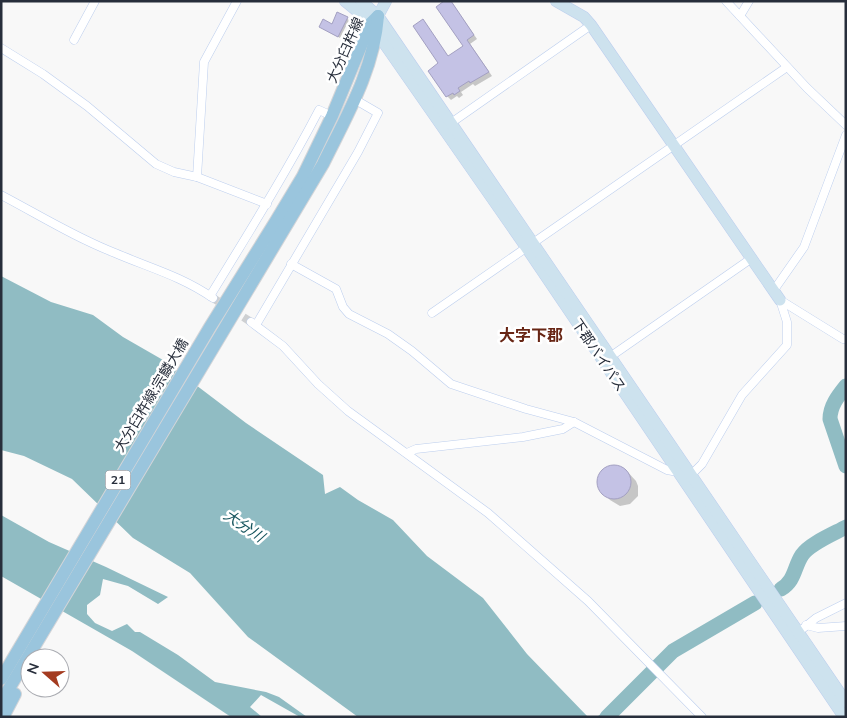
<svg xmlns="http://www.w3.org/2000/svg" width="847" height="718" font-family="Mulish,'Noto Sans JP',sans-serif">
	<rect width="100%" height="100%" fill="#f8f8f8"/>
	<g fill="#90bcc3">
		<path d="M1,276l50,26 42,13 30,22 40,23 83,63 77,52 2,19 15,-7 18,13 35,20 34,36 56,42 44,56 61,63h-230l-110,-80 -58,-64 -57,-35 -61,-59 -48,-23 -23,-6z"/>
		<path d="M1,515l48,27 57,25 62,30 -10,7 -30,-18 -25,-7 -3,16 -13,10v9l8,9 17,8 15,-7 8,8h5l38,23 37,27 51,10 13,5 28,20h-7l-39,-22 -11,12 12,10h-31l-99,-66 -131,-75z"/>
		<path d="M632,688l4,4 -22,25h-17z"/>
	</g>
	<g fill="#0003">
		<path d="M452,3l25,36 -7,5 22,32 -17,10 -2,-2 -12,8 2,3 -4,3 -2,-2 -6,4 -4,-4 -7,-33 24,-16z"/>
		<path d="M347,18l2,2 -9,18 -17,-9z"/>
		<path d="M615,466l10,3 11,12 2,5v10l-8,8 -10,2 -10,-6 -8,-8 -4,-10 1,-6 7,-8z"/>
	</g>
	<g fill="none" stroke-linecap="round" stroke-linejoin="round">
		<g stroke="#90bcc3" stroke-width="15">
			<path d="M846,386c-8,10 -16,20 -16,33l16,47"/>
			<path d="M781,589c14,-8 13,-22 21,-34 7,-11 31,-21 44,-28"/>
			<path d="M607,717l66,-66 82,-48"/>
		</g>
	</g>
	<g fill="#c4c2e5" stroke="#a3a0c2">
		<path d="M444,1h7l23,34 -7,5 22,32 -19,11 -1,-2 -11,7 2,3 -6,4 -1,-2 -7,4 -18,-26 10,-8 -25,-37 10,-7 25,37 15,-10 -27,-39z"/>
		<path d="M337,12l11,5 -10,20 -19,-10 4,-8 9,5z"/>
		<circle cx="614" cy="482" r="17"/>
	</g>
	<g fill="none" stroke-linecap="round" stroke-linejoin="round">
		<path stroke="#ced0d2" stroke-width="8" stroke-dasharray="8 4" stroke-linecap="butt" d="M213,298l38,24"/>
		<g stroke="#bcceee" stroke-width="9">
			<g id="street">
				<path d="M726,1l81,87 39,37"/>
				<path d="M740,16l9,-15"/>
				<path d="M74,40l21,-39"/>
				<path d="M1,48l42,26 44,32 69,58 18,8 23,5 70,27"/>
				<path d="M451,123l140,-98"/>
				<path d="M197,177l7,-115 33,-61"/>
				<path d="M1,195c38,20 75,43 114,58 35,15 66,23 98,45"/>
				<path d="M291,264l45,25 7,18 6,7 39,20 24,17 39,33 75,25 48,13 93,48 11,2"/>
				<path d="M774,290l30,-43 42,-112"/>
				<path d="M210,296c38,-62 76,-123 109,-186l13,6"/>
				<path d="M780,300l63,39h3"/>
				<path d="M432,313l355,-246"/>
				<path d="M251,322l32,24 35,38 30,27 140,102 100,88 114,116"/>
				<path d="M256,325l102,-173 20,-39 -24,-14"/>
				<path d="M607,359l145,-101"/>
				<path d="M407,453l9,-4 107,-12 40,-8 11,-7"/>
				<path d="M691,475l11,-11 40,-69 45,-50v-23l-7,-22"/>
				<path d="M806,625l12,3 28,-2"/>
				<path d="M795,635l21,-17 30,-15"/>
			</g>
		</g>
		<g stroke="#bcceee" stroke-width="12">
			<g id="secondary">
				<path d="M345,1l17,14 15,18 149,214 318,470"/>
				<path d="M361,1l17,15 468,686"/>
				<path d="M556,1l28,16 7,8 189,275"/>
				<path d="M378,16l8,-15"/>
			</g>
		</g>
		<g stroke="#d4d5d8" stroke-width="14">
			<g id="primary">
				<path d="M1,679l209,-352 66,-106 27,-45 29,-60 38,-92 8,-8"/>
				<path d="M1,702l322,-538c23,-47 51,-94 55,-148"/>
				<path d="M3,717l12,-23"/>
			</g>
		</g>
		<use href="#street" stroke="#fff" stroke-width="8"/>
		<use href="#secondary" stroke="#cde2ee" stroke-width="11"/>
		<use href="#primary" stroke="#9ac5dd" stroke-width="12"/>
	</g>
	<g text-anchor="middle" stroke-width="5" stroke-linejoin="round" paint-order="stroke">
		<rect fill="#fff" stroke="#686d76" stroke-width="1" x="105.5" y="470.5" width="25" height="19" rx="4"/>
		<g font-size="12" font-weight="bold" fill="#272e3b">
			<text x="118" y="484">21</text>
		</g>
		<g font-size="14" fill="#272e3b" stroke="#fff">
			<text transform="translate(345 50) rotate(-66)" y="5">大分臼杵線</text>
			<text transform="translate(599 355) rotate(56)" y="5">下郡バイパス</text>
			<text transform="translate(151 395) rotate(-59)" y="5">大分臼杵線;宗麟大橋</text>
		</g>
		<g font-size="15" font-style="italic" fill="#16545d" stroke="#fff">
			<text transform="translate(244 526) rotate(34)" y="5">大分川</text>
		</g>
		<g font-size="16" font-weight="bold" fill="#682615" stroke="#fff">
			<text x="531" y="341">大字下郡</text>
		</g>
	</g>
	<rect width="847" height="718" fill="none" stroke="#272e3b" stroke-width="5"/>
	<g transform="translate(45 673) rotate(290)"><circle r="24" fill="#ffffff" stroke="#a9abb1"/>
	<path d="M0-4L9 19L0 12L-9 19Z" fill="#a43b20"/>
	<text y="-8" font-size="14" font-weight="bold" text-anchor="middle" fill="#272e3b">N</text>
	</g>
</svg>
